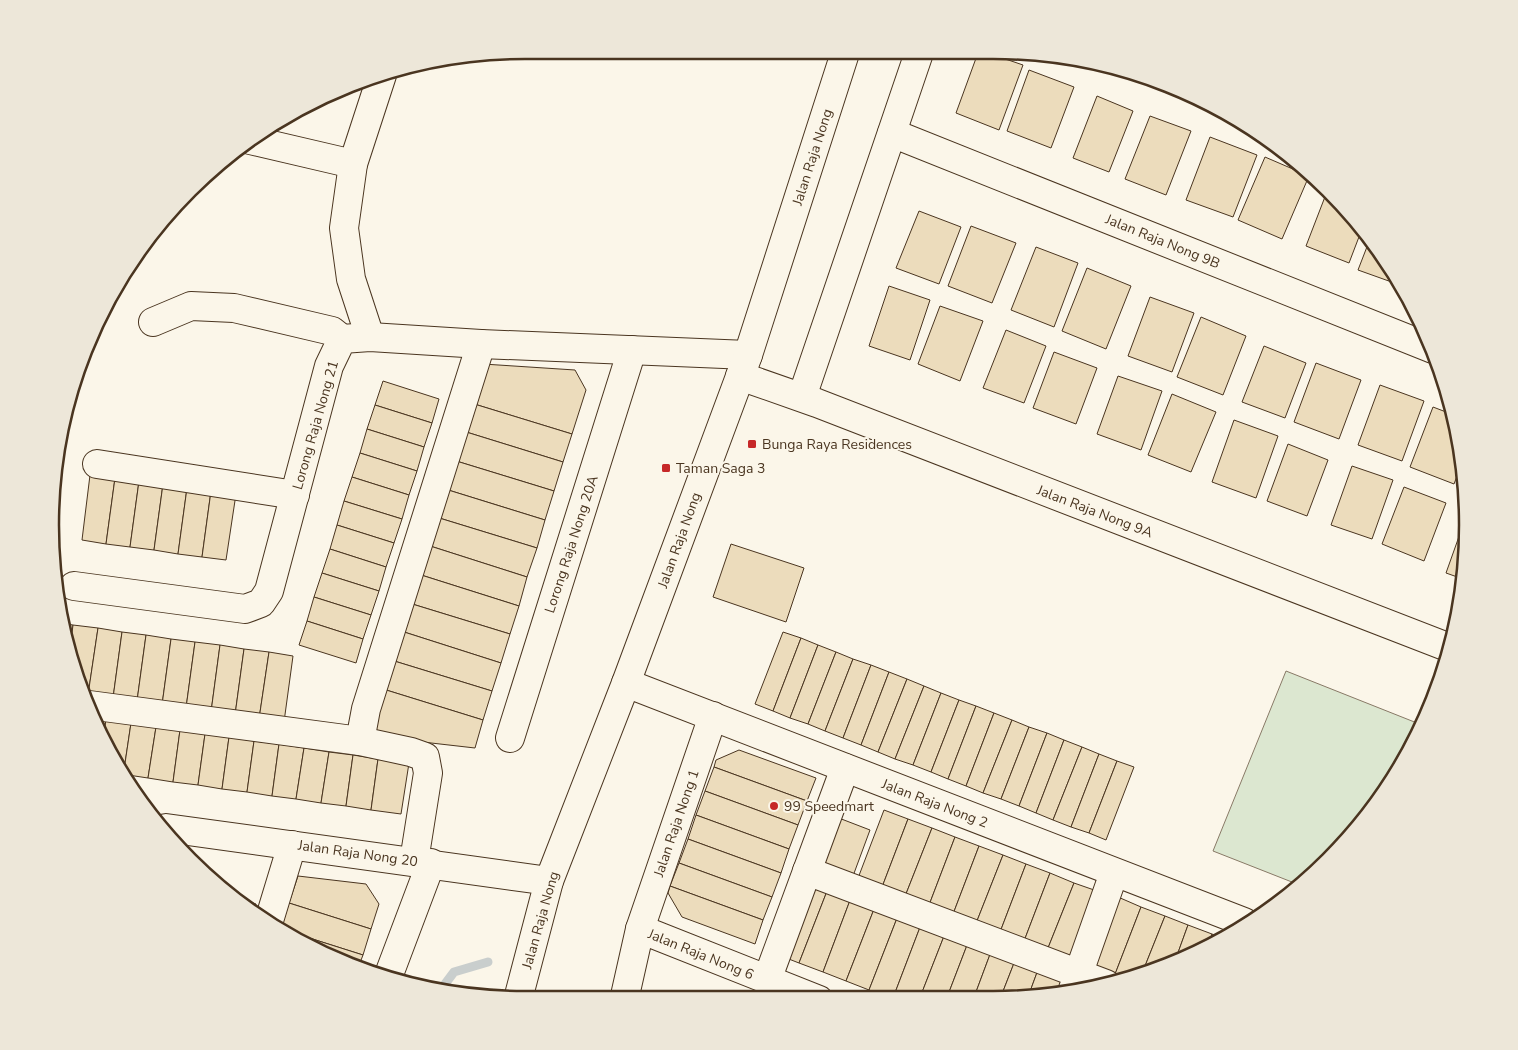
<svg xmlns="http://www.w3.org/2000/svg" width="1518" height="1050" font-family="'Nunito Sans',sans-serif">
	<rect width="100%" height="100%" fill="#fbf6e9"/>
	<path fill="#dce7d0" stroke="#887966" d="M1286,671l136,54 -34,64 -59,72 -32,23 -84,-33z"/>
	<g fill="none" stroke-linecap="round" stroke-linejoin="round">
		<path stroke="#c9cecd" stroke-width="9" d="M439,992l15,-20 34,-10"/>
	</g>
	<g fill="#ecdcbc" stroke="#4a3520">
		<path d="M979,50l44,15 -24,65 -43,-17z"/>
		<path d="M1029,70l45,17 -23,61 -44,-17z"/>
		<path d="M1097,96l36,15 -24,61 -36,-14z"/>
		<path d="M1150,116l41,15 -25,64 -41,-16z"/>
		<path d="M1210,137l47,18 -24,62 -47,-17z"/>
		<path d="M1265,157l44,19 -27,63 -44,-19z"/>
		<path d="M1328,189l34,40 -13,34 -43,-17z"/>
		<path d="M919,211l42,16 -22,57 -43,-16z"/>
		<path d="M971,226l45,17 -24,60 -44,-17z"/>
		<path d="M1370,239l18,22 12,24 -42,-15z"/>
		<path d="M1036,247l42,16 -24,64 -43,-17z"/>
		<path d="M1087,268l44,18 -25,63 -44,-18z"/>
		<path d="M889,286l41,14 -20,60 -41,-14z"/>
		<path d="M1150,297l44,16 -22,59 -44,-16z"/>
		<path d="M940,306l43,15 -23,60 -42,-17z"/>
		<path d="M1201,317l45,19 -23,59 -46,-18z"/>
		<path d="M1006,330l40,16 -22,57 -41,-15z"/>
		<path d="M1264,346l42,17 -21,55 -43,-16z"/>
		<path d="M1054,352l43,16 -21,56 -43,-16z"/>
		<path d="M1316,363l45,17 -22,59 -45,-17z"/>
		<path d="M483,364l92,6 11,20 -14,44 -101,-31z"/>
		<path d="M1118,376l44,15 -21,59 -44,-16z"/>
		<path d="M383,381l56,18 -7,24 -57,-18z"/>
		<path d="M1380,385l44,16 -22,60 -44,-16z"/>
		<path d="M1172,394l44,18 -25,60 -43,-17z"/>
		<path d="M471,403l101,31 -9,28 -100,-31z"/>
		<path d="M375,405l57,18 -8,24 -57,-18z"/>
		<path d="M1433,407l21,8 5,18 3,30 -8,21 -44,-17z"/>
		<path d="M1234,420l44,16 -22,62 -44,-16z"/>
		<path d="M367,429l57,18 -7,24 -57,-18z"/>
		<path d="M463,431l100,31 -9,29 -101,-31z"/>
		<path d="M1288,444l40,16 -21,56 -40,-15z"/>
		<path d="M360,453l57,18 -8,24 -57,-18z"/>
		<path d="M453,460l101,31 -9,29 -100,-31z"/>
		<path d="M1352,466l41,14 -21,59 -41,-14z"/>
		<path d="M90,475l25,3 -9,66 -24,-4z"/>
		<path d="M352,477l57,18 -7,24 -58,-18z"/>
		<path d="M115,478l24,3 -9,66 -24,-3z"/>
		<path d="M139,481l24,3 -9,66 -24,-3z"/>
		<path d="M163,484l24,4 -9,66 -24,-4z"/>
		<path d="M1404,487l42,16 -22,58 -42,-17z"/>
		<path d="M187,488l24,3 -9,66 -24,-3z"/>
		<path d="M445,489l100,31 -8,28 -101,-31z"/>
		<path d="M211,491l25,3 -10,66 -24,-3z"/>
		<path d="M344,501l58,18 -8,24 -57,-18z"/>
		<path d="M1467,514l1,11 -5,54 -17,-6z"/>
		<path d="M436,517l101,31 -10,29 -100,-32z"/>
		<path d="M337,525l57,18 -8,24 -56,-18z"/>
		<path d="M731,544l73,24 -18,54 -73,-25z"/>
		<path d="M427,545l100,32 -8,29 -101,-32z"/>
		<path d="M330,549l56,18 -7,24 -57,-18z"/>
		<path d="M322,573l57,18 -8,24 -57,-18z"/>
		<path d="M418,574l101,32 -9,28 -101,-31z"/>
		<path d="M314,597l57,18 -8,24 -56,-18z"/>
		<path d="M409,603l101,31 -9,29 -100,-32z"/>
		<path d="M307,621l56,18 -7,24 -57,-18z"/>
		<path d="M61,623l12,2 -3,23z"/>
		<path d="M73,625l25,3 -10,67 -3,-1 -15,-46z"/>
		<path d="M98,628l24,4 -9,66 -25,-3z"/>
		<path d="M401,631l100,32 -9,28 -101,-31z"/>
		<path d="M122,632l24,3 -9,66 -24,-3z"/>
		<path d="M783,632l18,6 -28,73 -18,-7z"/>
		<path d="M146,635l25,4 -9,66 -25,-4z"/>
		<path d="M801,638l17,7 -28,73 -17,-7z"/>
		<path d="M171,639l24,3 -9,66 -24,-3z"/>
		<path d="M195,642l25,3 -9,67 -25,-4z"/>
		<path d="M220,645l24,4 -9,66 -24,-3z"/>
		<path d="M818,645l18,7 -28,72 -18,-6z"/>
		<path d="M244,649l25,3 -10,67 -24,-4z"/>
		<path d="M269,652l24,4 -9,66 -25,-3z"/>
		<path d="M836,652l17,7 -28,72 -17,-7z"/>
		<path d="M853,659l18,6 -28,73 -18,-7z"/>
		<path d="M391,660l101,31 -9,29 -100,-31z"/>
		<path d="M871,665l18,7 -28,73 -18,-7z"/>
		<path d="M889,672l18,7 -29,73 -17,-7z"/>
		<path d="M907,679l17,7 -29,73 -17,-7z"/>
		<path d="M924,686l17,7 -28,72 -18,-6z"/>
		<path d="M383,689l100,31 -8,28 -105,-12z"/>
		<path d="M941,693l18,7 -28,72 -18,-7z"/>
		<path d="M959,700l17,6 -28,73 -17,-7z"/>
		<path d="M976,706l18,7 -28,73 -18,-7z"/>
		<path d="M994,713l18,7 -29,73 -17,-7z"/>
		<path d="M93,718l13,1 -3,22 -4,-6z"/>
		<path d="M106,719l25,4 -7,47 -21,-29z"/>
		<path d="M1012,720l17,7 -28,72 -18,-6z"/>
		<path d="M131,723l25,4 -8,51 -20,-3 -4,-5z"/>
		<path d="M156,727l24,3 -7,52 -25,-4z"/>
		<path d="M1029,727l18,6 -28,73 -18,-7z"/>
		<path d="M180,730l25,4 -7,51 -25,-3z"/>
		<path d="M1047,733l17,7 -28,73 -17,-7z"/>
		<path d="M205,734l24,3 -7,52 -24,-4z"/>
		<path d="M229,737l25,4 -7,51 -25,-3z"/>
		<path d="M1064,740l18,7 -29,73 -17,-7z"/>
		<path d="M254,741l25,3 -7,52 -25,-4z"/>
		<path d="M279,744l25,4 -8,51 -24,-3z"/>
		<path d="M1082,747l17,7 -28,73 -18,-7z"/>
		<path d="M304,748l25,4 -8,51 -25,-4z"/>
		<path d="M739,750l77,28 -9,23 -93,-34 2,-7z"/>
		<path d="M329,752l24,3 -7,51 -25,-3z"/>
		<path d="M1099,754l18,7 -28,72 -18,-6z"/>
		<path d="M353,755l25,4 -7,51 -25,-4z"/>
		<path d="M378,759l31,4 -8,51 -30,-4z"/>
		<path d="M1117,761l17,6 -28,73 -17,-7z"/>
		<path d="M714,767l93,34 -9,24 -93,-34z"/>
		<path d="M705,791l93,34 -9,24 -93,-34z"/>
		<path d="M884,810l24,9 -29,76 -24,-9z"/>
		<path d="M696,815l93,34 -8,24 -93,-34z"/>
		<path d="M831,815l39,15 -17,46 -39,-14z"/>
		<path d="M908,819l24,9 -30,76 -23,-9z"/>
		<path d="M932,828l23,9 -29,76 -24,-9z"/>
		<path d="M955,837l24,9 -29,76 -24,-9z"/>
		<path d="M688,839l93,34 -9,24 -93,-34z"/>
		<path d="M979,846l24,9 -30,76 -23,-9z"/>
		<path d="M1003,855l23,9 -29,76 -24,-9z"/>
		<path d="M679,863l93,34 -9,23 -93,-34z"/>
		<path d="M1026,864l24,9 -29,76 -24,-9z"/>
		<path d="M1050,873l24,10 -30,75 -23,-9z"/>
		<path d="M298,876l68,8 13,20 -8,25 -82,-26z"/>
		<path d="M805,877l24,9 -30,77 -23,-9z"/>
		<path d="M1074,883l23,8 -29,76 -24,-9z"/>
		<path d="M670,886l93,34 -8,24 -73,-27 -14,-24z"/>
		<path d="M829,886l23,9 -29,77 -24,-9z"/>
		<path d="M852,895l24,9 -30,77 -23,-9z"/>
		<path d="M232,896l24,8 -3,10z"/>
		<path d="M1118,897l23,10 -29,75 -24,-7z"/>
		<path d="M289,903l82,26 -8,26 -82,-26z"/>
		<path d="M876,904l23,9 -30,77 -23,-9z"/>
		<path d="M1141,907l24,9 -22,55 -31,11z"/>
		<path d="M899,913l23,9 -29,76 -24,-8z"/>
		<path d="M1165,916l23,9 -13,36 -32,10z"/>
		<path d="M922,922l24,9 -27,69h-22l-4,-2z"/>
		<path d="M1188,925l24,9 -5,15 -4,2 -28,10z"/>
		<path d="M281,929l82,26 -5,13 -15,-4 -63,-34z"/>
		<path d="M946,931l23,9 -23,60h-27z"/>
		<path d="M1212,934l9,4 -14,11z"/>
		<path d="M969,940l23,9 -19,51h-27z"/>
		<path d="M992,949l24,9 -16,41 -27,1z"/>
		<path d="M1016,958l23,9 -11,30 -28,2z"/>
		<path d="M1039,967l24,9 -7,18 -28,3z"/>
		<path d="M670,992l20,8h-23z"/>
	</g>
	<g fill="none" stroke-linecap="round" stroke-linejoin="round">
		<g stroke="#4a3520" stroke-width="30">
			<g id="minor">
				<path d="M892,133l541,216"/>
				<path d="M250,140l103,24"/>
				<path d="M153,322l38,-16 43,2 98,23 10,8"/>
				<path d="M370,337l-19,-58 -7,-51 9,-64 29,-89"/>
				<path d="M740,376l77,27 633,245"/>
				<path d="M802,397l118,-347"/>
				<path d="M97,464l198,31"/>
				<path d="M74,586l171,23 16,-6 8,-12 60,-225 13,-27 28,-2 111,7 267,11"/>
				<path d="M626,683l618,239"/>
				<path d="M89,705l271,36 51,11 14,5 3,16 -14,88"/>
				<path d="M510,738l122,-388"/>
				<path d="M360,741l6,-32 115,-365"/>
				<path d="M166,828l383,53"/>
				<path d="M807,871l299,113"/>
				<path d="M268,924l24,-79"/>
				<path d="M640,929l179,71"/>
				<path d="M388,977l43,-114"/>
				<path d="M767,980l78,-212"/>
				<path d="M1072,992l42,-119"/>
				<path d="M624,1000l16,-71 73,-213"/>
			</g>
		</g>
		<g stroke="#4a3520" stroke-width="30">
			<path id="major" d="M518,999l31,-118 77,-198 122,-328 98,-305"/>
		</g>
		<use href="#minor" stroke="#fbf6e9" stroke-width="28"/>
		<use href="#major" stroke="#fbf6e9" stroke-width="28"/>
	</g>
	<g fill="#c62828" stroke="#fbf6e9" stroke-width="2">
		<rect x="747" y="439" width="10" height="10" rx="2.5"/>
		<rect x="661" y="463" width="10" height="10" rx="2.5"/>
		<circle cx="774" cy="806" r="5"/>
	</g>
	<g text-anchor="middle" stroke-width="4" stroke-linejoin="round" paint-order="stroke">
		<g font-size="14" fill="#4a3520" stroke="#fbf6e9">
			<text transform="translate(812 157) rotate(-72)" y="5">Jalan Raja Nong</text>
			<text transform="translate(1163 241) rotate(22)" y="5">Jalan Raja Nong 9B</text>
			<text transform="translate(315 425) rotate(-74)" y="5">Lorong Raja Nong 21</text>
			<text transform="translate(1095 511) rotate(21)" y="5">Jalan Raja Nong 9A</text>
			<text transform="translate(679 540) rotate(-70)" y="5">Jalan Raja Nong</text>
			<text transform="translate(571 544) rotate(-72)" y="5">Lorong Raja Nong 20A</text>
			<text transform="translate(935 803) rotate(21)" y="5">Jalan Raja Nong 2</text>
			<text transform="translate(676 823) rotate(-71)" y="5">Jalan Raja Nong 1</text>
			<text transform="translate(358 853) rotate(8)" y="5">Jalan Raja Nong 20</text>
			<text transform="translate(540 920) rotate(-74)" y="5">Jalan Raja Nong</text>
			<text transform="translate(701 954) rotate(22)" y="5">Jalan Raja Nong 6</text>
		</g>
		<g font-size="14" fill="#4a3520" stroke="#fbf6e9" text-anchor="start">
			<text x="762" y="449">Bunga Raya Residences</text>
			<text x="676" y="473">Taman Saga 3</text>
			<text x="784" y="811">99 Speedmart</text>
		</g>
	</g>
	<path d="M0 0H1518V1050H0ZM525 59H993A466 466 0 0 1 1459 525V525A466 466 0 0 1 993 991H525A466 466 0 0 1 59 525V525A466 466 0 0 1 525 59Z" fill="#ede7d9" fill-rule="evenodd"/>
	<path fill="none" stroke="#4a3520" stroke-width="2.5" d="M525 59H993A466 466 0 0 1 1459 525V525A466 466 0 0 1 993 991H525A466 466 0 0 1 59 525V525A466 466 0 0 1 525 59Z"/>
</svg>
